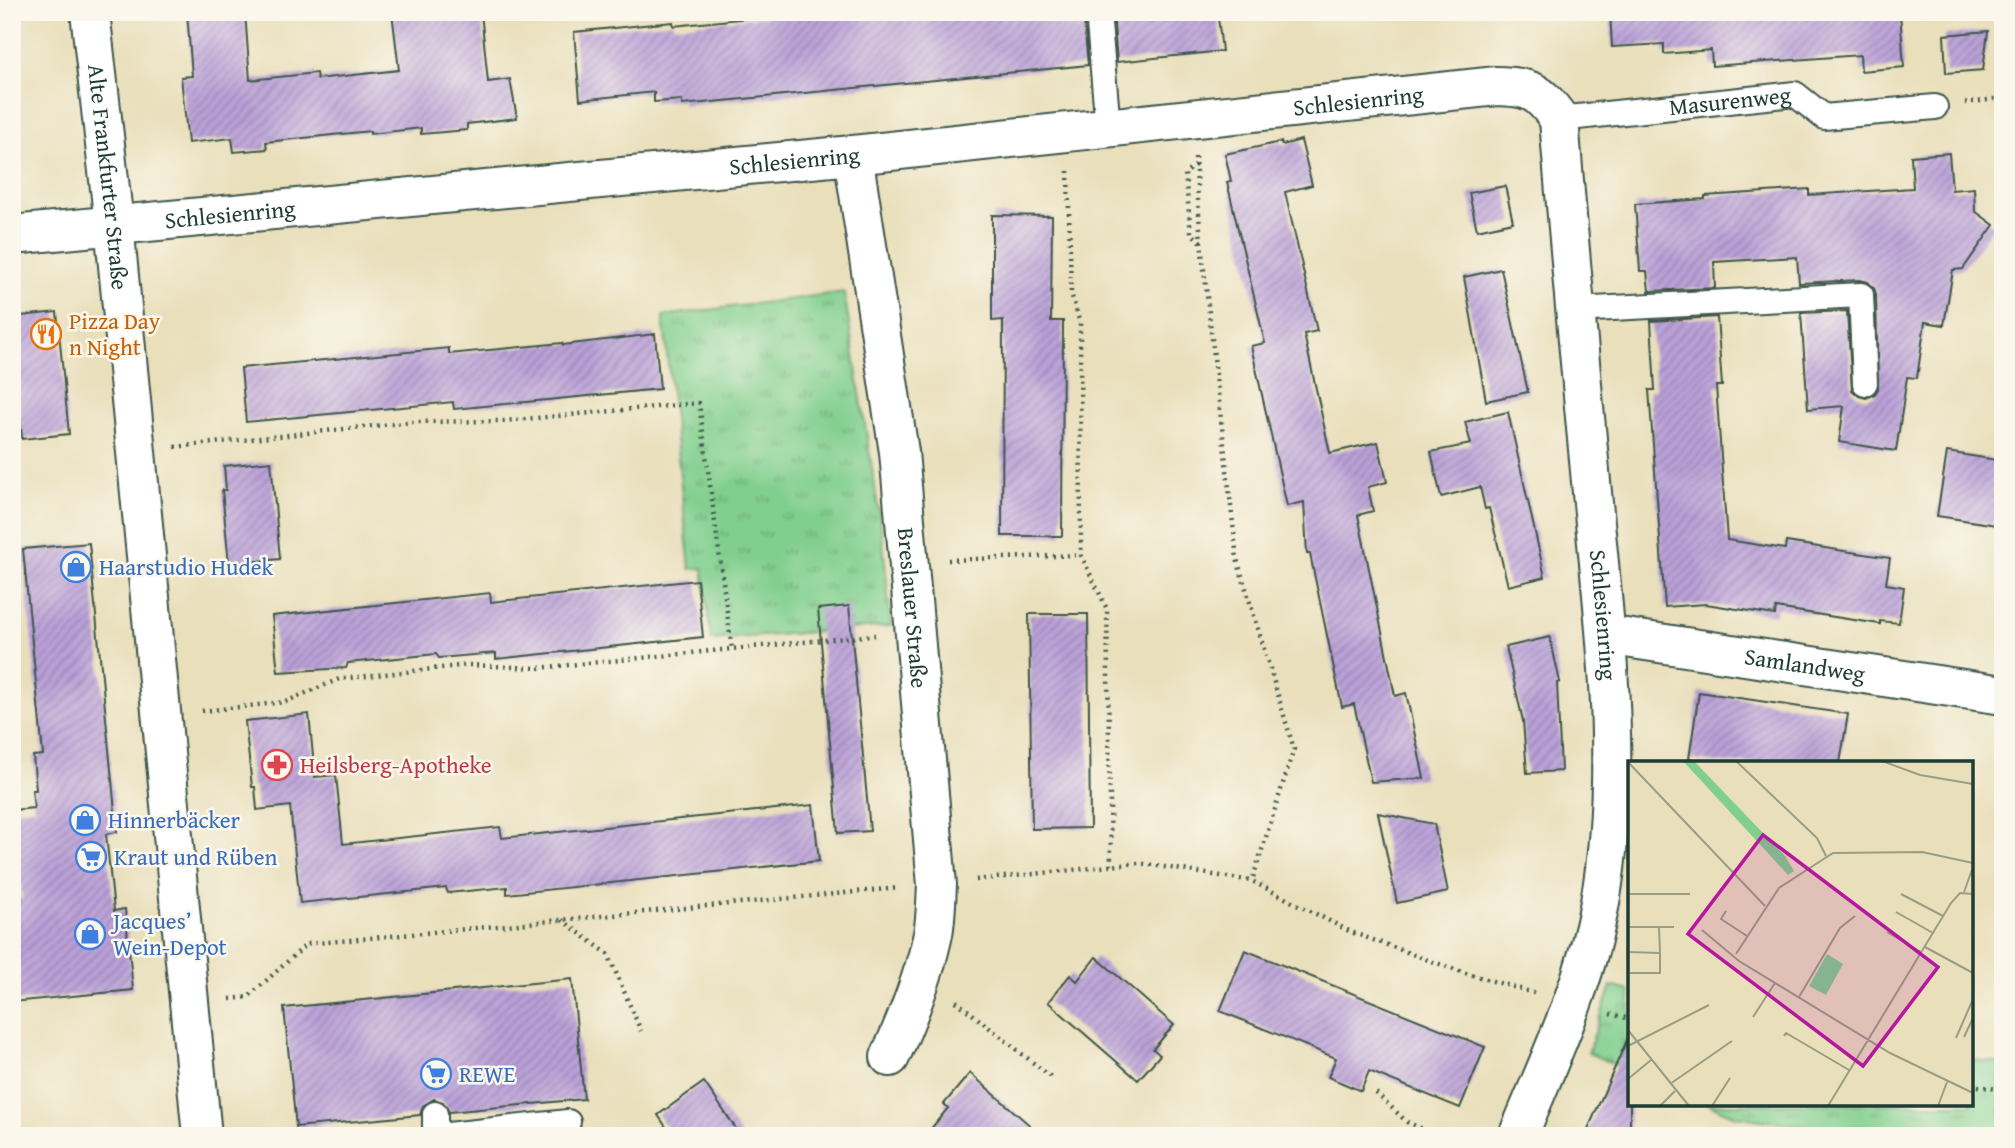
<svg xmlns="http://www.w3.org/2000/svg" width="2015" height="1148" font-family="'Gentium Book Plus',serif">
	<defs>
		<pattern id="park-tufts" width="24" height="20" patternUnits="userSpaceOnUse" patternTransform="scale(1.75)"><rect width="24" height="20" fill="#81cf8e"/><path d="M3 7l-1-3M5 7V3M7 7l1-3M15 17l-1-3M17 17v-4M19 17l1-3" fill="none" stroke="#69a975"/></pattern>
		<pattern id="building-hatch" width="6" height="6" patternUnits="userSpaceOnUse" patternTransform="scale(1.75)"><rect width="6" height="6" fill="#baa0d8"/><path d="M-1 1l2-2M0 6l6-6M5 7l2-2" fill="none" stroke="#9784b0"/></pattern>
	</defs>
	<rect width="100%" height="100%" fill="#fbf7ec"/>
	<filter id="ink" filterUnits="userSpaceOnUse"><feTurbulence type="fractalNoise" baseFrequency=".0143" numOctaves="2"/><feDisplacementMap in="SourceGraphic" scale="14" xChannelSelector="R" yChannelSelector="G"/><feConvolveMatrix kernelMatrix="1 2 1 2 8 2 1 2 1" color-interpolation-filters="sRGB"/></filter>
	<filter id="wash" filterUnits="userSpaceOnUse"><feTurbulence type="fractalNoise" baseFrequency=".00686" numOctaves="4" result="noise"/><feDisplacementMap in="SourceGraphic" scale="28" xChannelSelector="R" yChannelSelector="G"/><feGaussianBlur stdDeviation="1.57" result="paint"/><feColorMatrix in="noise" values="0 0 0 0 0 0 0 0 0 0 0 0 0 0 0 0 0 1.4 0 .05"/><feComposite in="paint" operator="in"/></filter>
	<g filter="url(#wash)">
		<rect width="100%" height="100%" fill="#e9dfbb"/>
		<g fill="url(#park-tufts)" stroke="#508661" stroke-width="2">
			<path d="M844,292l38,240 9,94 -180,14 -8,-72 -13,1 -27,-253z"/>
			<path d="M1611,986l19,5v80l-42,-18z"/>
			<path d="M1971,1059l32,5v72h-133l-135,-20 -27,-12h263z"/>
		</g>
		<g id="blocks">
			<g fill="url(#building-hatch)">
				<path d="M187,12h58l5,68 66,-7 1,6 82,-9 -7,-58h89l7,70 22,-3 7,39 -50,6v6l-46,4v-6l-51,6v-3l-104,11 1,7 -33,3 -2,-14 -44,5 -7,-66 11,-1z"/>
				<path d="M805,12h278l5,53 -406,40v-5l-28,2v-10l-74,8 -6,-68 99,-10 1,4z"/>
				<path d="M1113,12h86v7l19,-2 4,34 -105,11z"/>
				<path d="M1610,12h290l4,55 -43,4 -1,-16 -148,11 -1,-16 -47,4v-10l-52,3z"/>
				<path d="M1988,31l-5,39 -37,3 -2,-38z"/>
				<path d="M1301,140l11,45 -27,7 32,139 -13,3 26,119 48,-11 9,40 -19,5 5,24 -15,4 37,181 11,-3 18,85 -53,4 -17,-78 -12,3 -32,-153h-3l-3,-52 -17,4 -36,-160 14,-3 -38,-161 4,-1 -6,-27 56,-12 1,3z"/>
				<path d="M1949,153l3,37 22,-2 1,23 19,14 -31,44 -10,1 -9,55 -19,-3 -8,56 -10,-1 -11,74 -57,-9 5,-36 -36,3 -7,-96 46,-2 5,79 7,6 7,2 8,-3 4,-6 -2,-95 -2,-6 -6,-6 -8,-2 -61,3 -2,-26 -83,5 1,26 -66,3 -2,-20h-7l-5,-67 70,-5v-3l104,-7v6l104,-7 -2,-32z"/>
				<path d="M1505,186l8,36 -36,8 -8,-37z"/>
				<path d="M992,215l60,1 -1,105h12l-1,215h-60l1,-216 -11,1z"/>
				<path d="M1501,269l27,123 -42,9 -22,-124z"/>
				<path d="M57,312l12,122 -47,5 -10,-122z"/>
				<path d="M1717,317l5,69h-6l11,154 58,9 1,-7 104,16 -4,26 18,3 -5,36 -19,-2v3l-104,-16 -1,7 -69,-11 -41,3 -16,-217h6l-4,-69z"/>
				<path d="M655,334l5,55 -206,20 -1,-7 -207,20 -5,-54 208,-20v6l113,-11 1,2z"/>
				<path d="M1508,412l37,165 -37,9 -19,-78 -4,1 -5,-22 -39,10 -10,-45 40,-8 -6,-22z"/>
				<path d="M1947,452l56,9v65l-66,-10z"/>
				<path d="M271,461l9,98 -51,5 -7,-74h4l-2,-24z"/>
				<path d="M89,543l28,289 -11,2 8,77 11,-2 8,81 -121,12v-102l10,-1 -9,-89 21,-2 -2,-18h4l-3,-34 10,-1 -20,-206z"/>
				<path d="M697,580l6,57 -207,22v-6l-57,5 -3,-4 -88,9 -2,5 -68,4 -6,-56 218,-23 1,9z"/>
				<path d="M849,606l21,225 -32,2 -20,-224z"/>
				<path d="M1029,614h59l2,214 -58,1z"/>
				<path d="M1550,637l10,45 -3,1 4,88 -34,2 -4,-52 -17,-74z"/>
				<path d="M1699,692l149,22 -8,49h-124l-27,-4z"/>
				<path d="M309,714l6,63 21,-2 7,69 157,-17 2,11 311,-33 6,56 -312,33v-7l-59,6 -2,-5 -146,15 -10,-97 -33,4 -2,-23h-3l-7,-66z"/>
				<path d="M1378,813l56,11 14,68 -51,11z"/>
				<path d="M1245,950l240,97 -25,61 -91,-37 -8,20 -33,-14 8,-19 -116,-47z"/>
				<path d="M1096,957l78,68 -21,24 7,6 -22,25 -90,-78 22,-27 7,6z"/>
				<path d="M572,979l12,120 -135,13 -6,-10 -9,-3 -11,7 -3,9 -124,12 -12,-119z"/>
				<path d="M1630,1033v103h-45z"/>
				<path d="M970,1073l72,63h-117l23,-28 -4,-4z"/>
				<path d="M704,1082l37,54h-69l-14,-21z"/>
			</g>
		</g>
	</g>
	<g filter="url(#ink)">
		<use href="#blocks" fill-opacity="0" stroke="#3d5548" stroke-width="2"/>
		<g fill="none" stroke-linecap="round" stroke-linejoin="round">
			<g stroke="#3d5548" stroke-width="28">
				<g id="service">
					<path d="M1098,12l10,116"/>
					<path id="s1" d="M1559,119l236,-25 29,23 111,-10"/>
					<path d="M1575,310l286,-15 4,88"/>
					<path d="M435,1114v22"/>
					<path d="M439,1136l129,-14"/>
				</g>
			</g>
			<g stroke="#3d5548" stroke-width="42">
				<g id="minor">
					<path id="s2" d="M853,155l46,297 38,433c-1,16 -1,33 -4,49 -9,43 -25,83 -43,123"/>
					<path id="s3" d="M12,235l841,-80 644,-69c34,1 42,5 62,33 10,128 22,256 34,384 13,130 30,270 7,399 -14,82 -51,158 -82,234"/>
					<path id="s4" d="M1606,635l397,60"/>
				</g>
			</g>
			<g stroke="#3d5548" stroke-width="42">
				<g id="tertiary">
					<path id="s5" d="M90,12l24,212 88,912"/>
				</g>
			</g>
			<g stroke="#3d5548" stroke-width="4.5" stroke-dasharray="2 5" stroke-linecap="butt">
				<path d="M1965,103l38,-5"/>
				<path d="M1195,157l6,86 36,316 57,190 -42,132"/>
				<path d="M1195,165l-10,9 6,59 10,9"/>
				<path d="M1068,171l3,122 9,30 1,232 26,54 4,256"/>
				<path d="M175,447l236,-25 93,-1 195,-18 33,246"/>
				<path d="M948,560l133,-5"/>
				<path d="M202,711l83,-9 54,-23 130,-14 69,3 337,-33"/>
				<path d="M976,880l163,-17 113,18 99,51 111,40 72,21"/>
				<path d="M562,920l46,34 33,77"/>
				<path d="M230,999l18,-2 59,-53 591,-56"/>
				<path d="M956,1001l95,76"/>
				<path d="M1610,1014l20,5"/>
				<path d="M1971,1085l32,5"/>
				<path d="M1376,1093l31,29 31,14"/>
			</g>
			<use href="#service" stroke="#fff" stroke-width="24"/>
			<use href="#minor" stroke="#fff" stroke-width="38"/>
			<use href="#tertiary" stroke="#fff" stroke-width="38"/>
		</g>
	</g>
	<defs>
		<g id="restaurant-ring" transform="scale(1.575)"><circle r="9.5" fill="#fbf7ec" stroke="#e8710a" stroke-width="1.5"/><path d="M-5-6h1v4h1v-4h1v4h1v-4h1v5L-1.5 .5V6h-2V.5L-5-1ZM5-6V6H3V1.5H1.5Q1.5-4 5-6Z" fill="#e8710a"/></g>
		<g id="shop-ring" transform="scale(1.575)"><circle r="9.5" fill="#fbf7ec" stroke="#3f7fe0" stroke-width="1.5"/><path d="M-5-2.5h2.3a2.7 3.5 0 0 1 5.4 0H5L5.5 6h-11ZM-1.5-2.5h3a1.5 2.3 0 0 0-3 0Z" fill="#3f7fe0"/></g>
		<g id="pharmacy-ring" transform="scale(1.575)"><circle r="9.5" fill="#fbf7ec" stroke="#e0444e" stroke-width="1.5"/><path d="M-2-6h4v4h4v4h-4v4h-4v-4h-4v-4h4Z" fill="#e0444e"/></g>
		<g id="supermarket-ring" transform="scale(1.575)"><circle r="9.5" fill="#fbf7ec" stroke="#3f7fe0" stroke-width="1.5"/><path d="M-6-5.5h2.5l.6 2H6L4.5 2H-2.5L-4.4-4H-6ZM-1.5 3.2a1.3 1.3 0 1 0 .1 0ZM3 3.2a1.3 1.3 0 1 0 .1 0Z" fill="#3f7fe0"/></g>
	</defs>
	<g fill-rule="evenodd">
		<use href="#restaurant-ring" x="46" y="334"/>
		<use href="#shop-ring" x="76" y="567"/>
		<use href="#pharmacy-ring" x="277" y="765"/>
		<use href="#shop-ring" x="85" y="820"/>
		<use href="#supermarket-ring" x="91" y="857"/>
		<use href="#shop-ring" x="90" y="934"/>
		<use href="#supermarket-ring" x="436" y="1074"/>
	</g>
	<g text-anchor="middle" stroke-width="5" stroke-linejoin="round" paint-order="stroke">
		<g font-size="23" fill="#1f3d34" stroke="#fbf7ec">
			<text dy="8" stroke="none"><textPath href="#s3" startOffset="1353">Schlesienring</textPath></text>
			<text dy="8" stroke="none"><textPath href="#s1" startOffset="172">Masurenweg</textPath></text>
			<text dy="8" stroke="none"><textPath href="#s3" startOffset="786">Schlesienring</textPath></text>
			<text dy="8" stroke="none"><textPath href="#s5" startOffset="166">Alte Frankfurter Straße</textPath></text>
			<text dy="8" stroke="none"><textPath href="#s3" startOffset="219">Schlesienring</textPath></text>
			<text dy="8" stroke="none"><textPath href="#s2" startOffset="457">Breslauer Straße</textPath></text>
			<text dy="8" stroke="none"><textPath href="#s3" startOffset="2065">Schlesienring</textPath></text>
			<text dy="8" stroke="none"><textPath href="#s4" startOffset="201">Samlandweg</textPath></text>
		</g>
		<g font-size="23" fill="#c56008" stroke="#fbf7ec" text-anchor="start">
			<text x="69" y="329">Pizza Day<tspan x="69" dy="26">n Night</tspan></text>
		</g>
		<g font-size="23" fill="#366cbe" stroke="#fbf7ec" text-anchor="start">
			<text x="99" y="575">Haarstudio Hudek</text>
			<text x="108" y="828">Hinnerbäcker</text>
			<text x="114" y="865">Kraut und Rüben</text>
			<text x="113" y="929">Jacques’<tspan x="113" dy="26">Wein-Depot</tspan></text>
			<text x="459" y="1082">REWE</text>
		</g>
		<g font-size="23" fill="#be3a42" stroke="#fbf7ec" text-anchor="start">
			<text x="300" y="773">Heilsberg-Apotheke</text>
		</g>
	</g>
	<g transform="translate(1628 761)">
		<rect width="345" height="345" fill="#e9dfbb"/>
		<path d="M55,0h11l91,95 9,15 -6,4zM199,193l16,10 -17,31 -17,-9z" fill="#81cf8e"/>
		<path fill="none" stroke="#989e85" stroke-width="2" d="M108,0l81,77 9,18M254,0l38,14 53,9M0,1l137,144M336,131l9,-25M0,133h62M273,133l42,22M98,150l-5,8 26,17M268,151l37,21M0,166h46M74,169l37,31 151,92 83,40M259,171l34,20M297,186l48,26M0,191l32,1 -1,-26M108,193l43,-66 54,-35 89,-1 51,11M0,212h32v-20M171,236l41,-69 15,-12M125,256l22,-34M0,269l61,76M156,275l2,-3 63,37M336,276l9,-19M328,277l17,-39M0,285l81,-41M0,318l23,-19M42,323l62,-43M32,345l15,-15M84,345l18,-28M200,345l123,-203 9,-10 13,1M310,345l9,-24"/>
		<path fill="#b5179e" fill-opacity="0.15" stroke="#b5179e" stroke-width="3.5" d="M135,74l175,132 -75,99 -175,-132z"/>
		<rect width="345" height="345" fill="none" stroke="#1f3d34" stroke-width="3.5"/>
	</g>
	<rect width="2015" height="1148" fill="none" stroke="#fbf7ec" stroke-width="42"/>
</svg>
